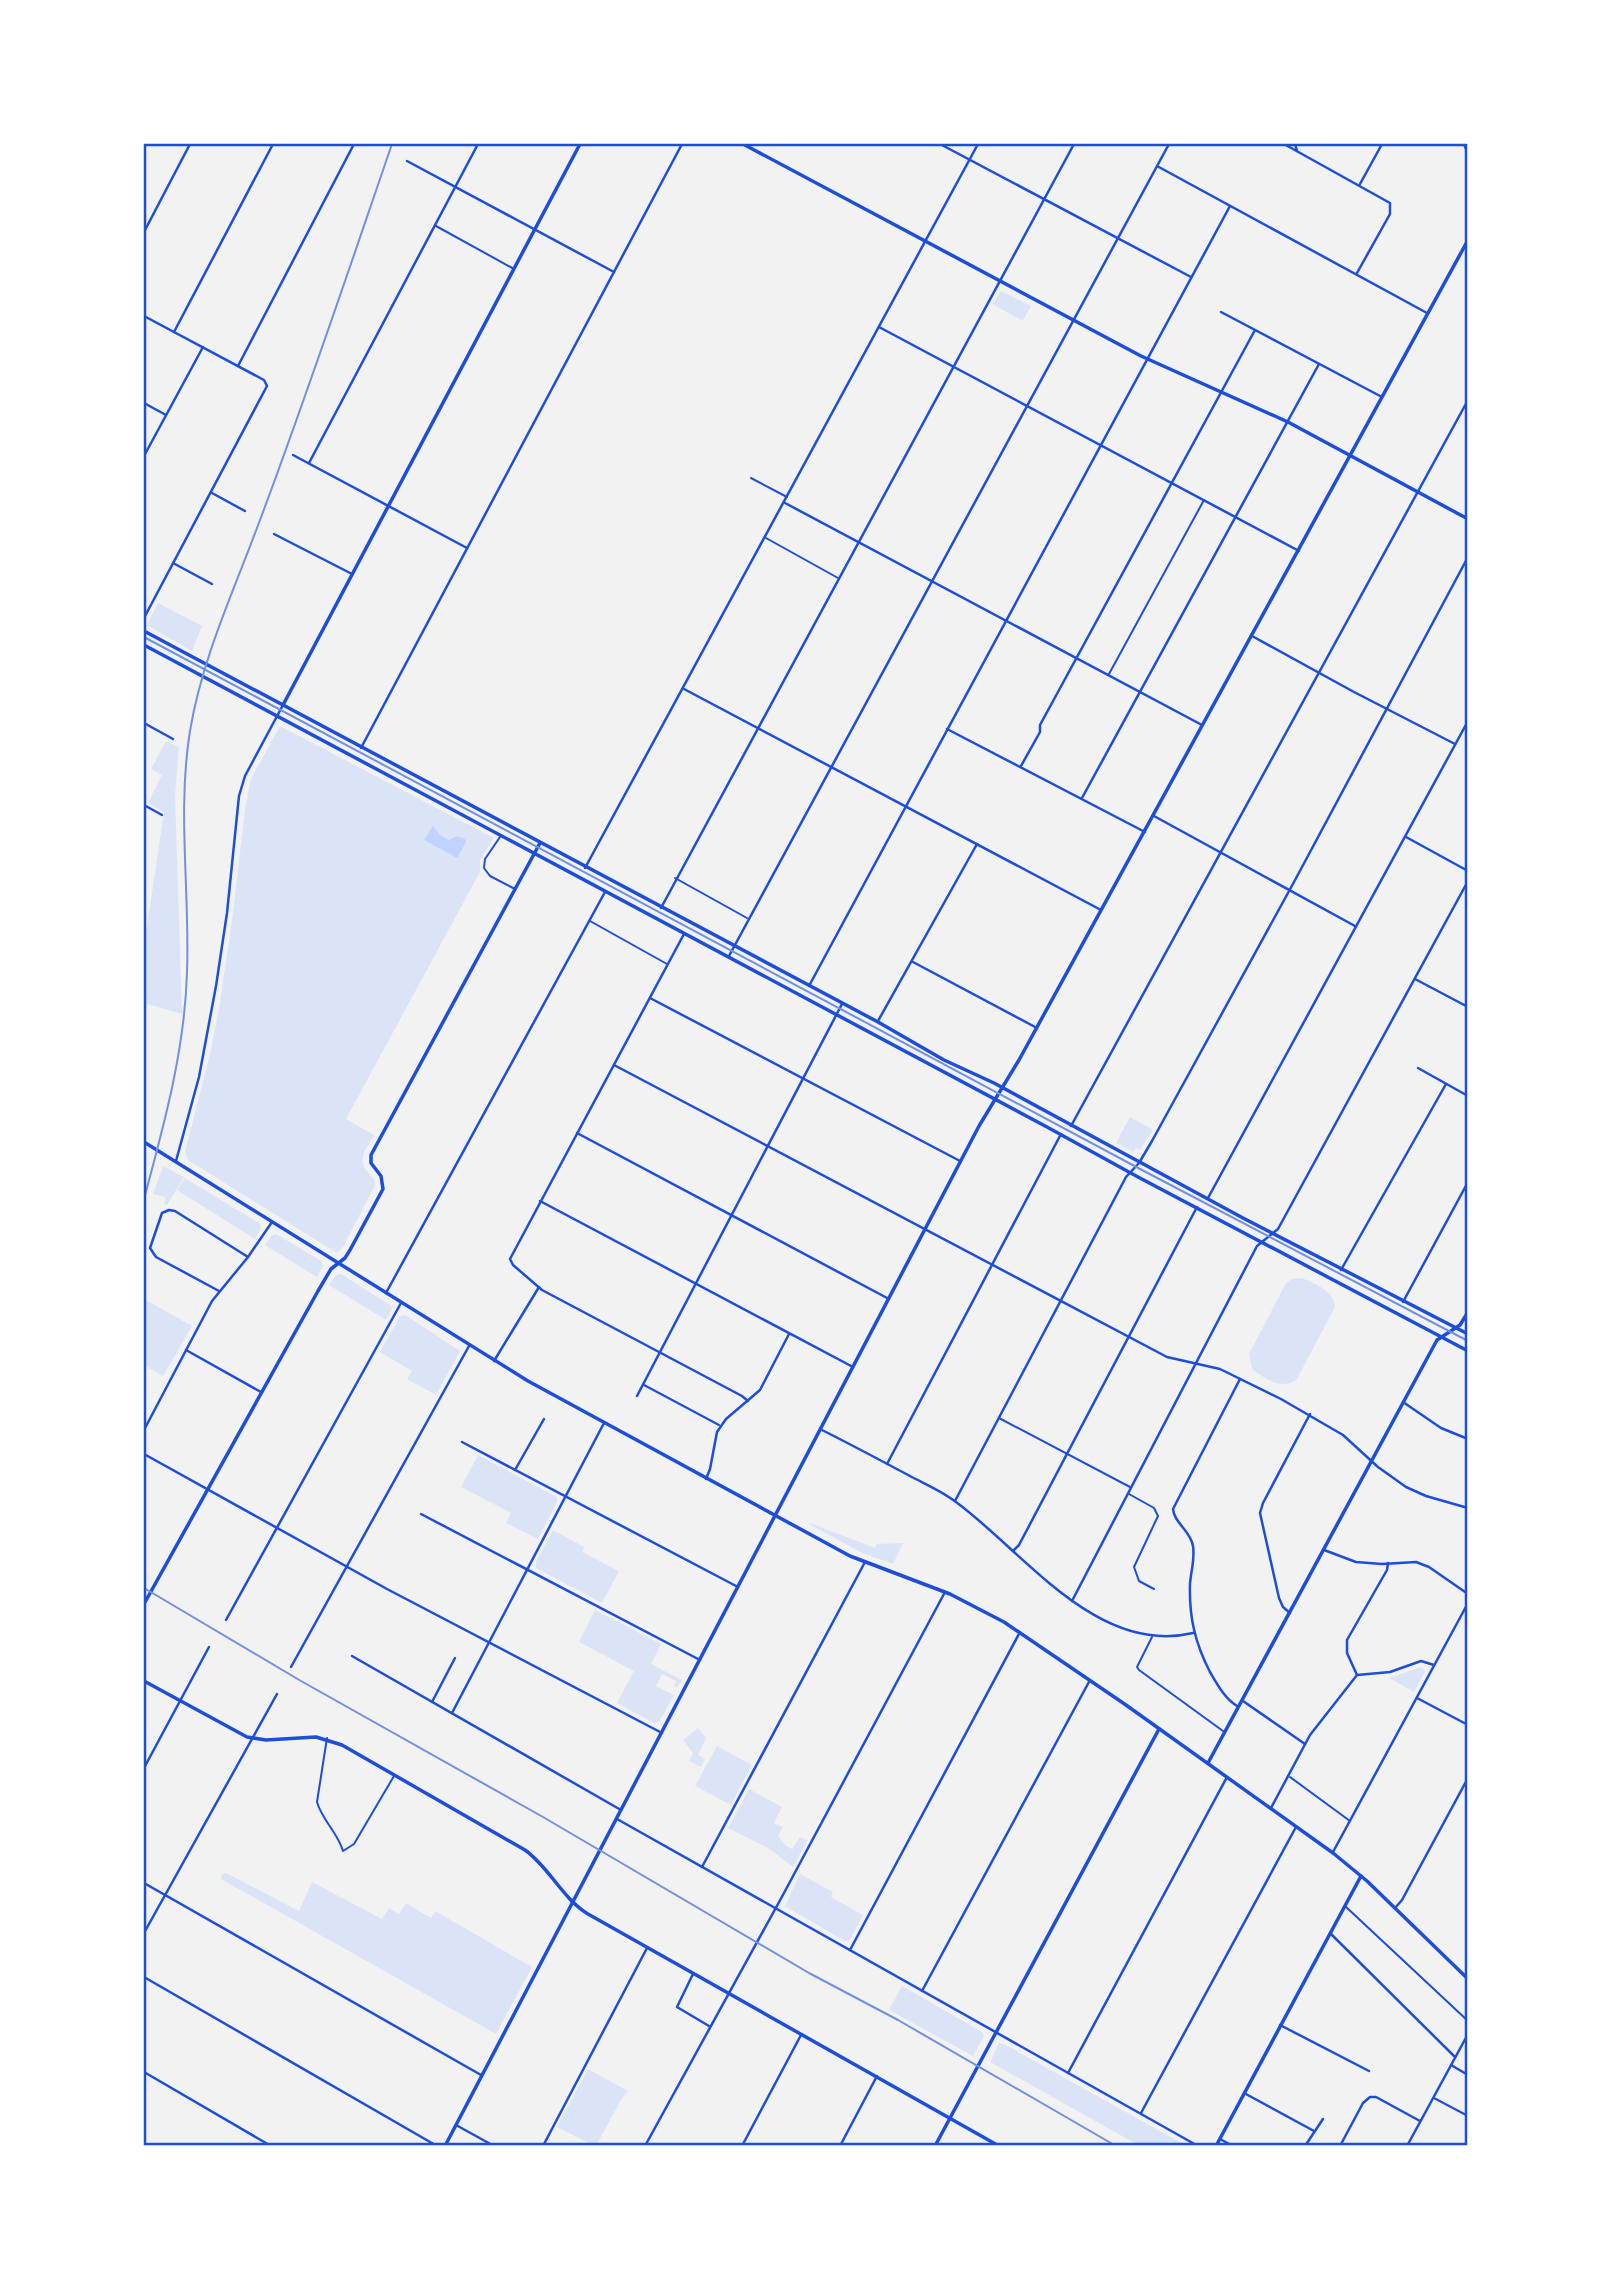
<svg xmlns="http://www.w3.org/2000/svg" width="1611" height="2289" font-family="'PT Sans Narrow',sans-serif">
	<rect width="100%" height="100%" fill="#f2f2f2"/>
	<g fill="#dbe4f7">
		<path d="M1001,291l30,15 -8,15 -31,-17z"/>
		<path d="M158,603l44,23 -10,25 -45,-26z"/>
		<path d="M280,726l214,112 -14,22v12l-134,247 28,16c-6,11 -18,24 -7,36 5,6 8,7 8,14l-32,62 -6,6 -149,-93 -3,-8 25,-98 9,-45 14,-96 12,-104 6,-30z"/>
		<path d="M166,741l13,6 -4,48 7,219 -38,-11v-57l20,-134 -16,-9 14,-28 -11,-6z"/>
		<path d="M1130,1117l23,13 -13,20 -4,-2 -3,4 -17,-9z"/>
		<path d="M163,1166l21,11 -17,28 -3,-1 2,-7 -13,-3z"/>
		<path d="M185,1178l75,46 1,5 -6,10 -78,-49z"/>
		<path d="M276,1234l45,27 2,5 -6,11 -52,-32 6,-9z"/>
		<path d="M341,1274l49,31 2,4 -6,11 -57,-35 7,-10z"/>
		<path d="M1302,1278c14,6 32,13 33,29l-38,72c-14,12 -32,0 -45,-10l-3,-15 37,-71 6,-4z"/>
		<path d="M144,1299l48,27 -29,50 -19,-11z"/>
		<path d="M405,1315l55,36 -24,44 -29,-16 5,-8 -32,-19 20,-36z"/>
		<path d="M478,1455l79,42v5l-19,37 -32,-16 5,-10 -50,-26z"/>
		<path d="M810,1523l65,25 2,-4 26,-1 -10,21 -33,-12 -51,-28z"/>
		<path d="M553,1530l31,17 -2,5 37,19 -17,32 -66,-35v-6z"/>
		<path d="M595,1610l66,34 -10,20 31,16 -5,8 -3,-2 2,-5 -14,-7 -6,12 18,9 -15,27 -5,1 -37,-20 17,-32 -55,-29z"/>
		<path d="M1421,1667l4,4 -11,21 -25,-14z"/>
		<path d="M698,1728l8,10 -8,17 7,4 -4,8 -12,-6 4,-8 -10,-13z"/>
		<path d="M717,1746l35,19 -21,40 -36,-19z"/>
		<path d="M749,1789l33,18 -8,16 9,4 -5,9 8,10 6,3 8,-12 7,4 -14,26 -25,-19 -40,-20z"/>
		<path d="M226,1873l73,38 13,-29 70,37 7,-11 10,6 7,-11 25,15 4,-7 97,56 -36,67 -275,-155 1,-5z"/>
		<path d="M800,1874l33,18 -2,5 32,18 -13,25 -5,1 -60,-35z"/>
		<path d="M902,1986l80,46 2,4 -11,20 -84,-46z"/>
		<path d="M999,2043l5,1 181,101h-47l-148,-83z"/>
		<path d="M588,2069l40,22 -6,7 -24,44 -5,3 -36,-18z"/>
	</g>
	<path fill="#bfd3fe" d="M433,826l7,9 9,5 8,-4 8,3 1,3 -9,16 -33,-18z"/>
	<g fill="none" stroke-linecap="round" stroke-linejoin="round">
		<g stroke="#1d4ed8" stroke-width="2">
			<path d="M436,226l78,43"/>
			<path d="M751,478l36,19"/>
			<path d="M766,538l72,40"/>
			<path d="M1109,674l95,-174"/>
			<path d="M500,837l-15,22 -1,9 6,8 25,13"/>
			<path d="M675,878l72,40"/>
			<path d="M590,921l77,43"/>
			<path d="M644,1385l75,40"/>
			<path d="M999,1418l131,69"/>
			<path d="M1129,1494l25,14 4,8 -24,51 5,14 15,8"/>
			<path d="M1152,1637l-15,30 2,3 84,61"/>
			<path d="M327,1738l-10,64c5,18 21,31 26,49l11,-7 40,-68"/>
			<path d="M1290,1777l60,44"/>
			<path d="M1345,1906l123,115"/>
			<path d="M1434,2098l34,18"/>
		</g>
		<g stroke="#1d4ed8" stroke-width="2.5">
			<path d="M940,144l251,133"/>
			<path d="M1284,144l106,59v11l-33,59"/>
			<path d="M1295,144l2,7"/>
			<path d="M1464,144l4,10"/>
			<path d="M407,161l207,111"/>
			<path d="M1157,166l270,147"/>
			<path d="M1360,184l22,-40"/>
			<path d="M144,232l46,-88"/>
			<path d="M1221,312l161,85"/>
			<path d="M144,316l120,64 3,6 -123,232"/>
			<path d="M879,327l420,224"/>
			<path d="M174,332l99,-188"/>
			<path d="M238,366l116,-222"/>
			<path d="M144,403l22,12"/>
			<path d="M293,455l174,93"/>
			<path d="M144,456l59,-109"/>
			<path d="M309,463l169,-319"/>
			<path d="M212,493l33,18"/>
			<path d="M785,503l417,222"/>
			<path d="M274,534l78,40"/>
			<path d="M173,563l39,21"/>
			<path d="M1252,636l102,56 101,52"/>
			<path d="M684,689l417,221"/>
			<path d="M144,723l29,16"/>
			<path d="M947,729l198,103"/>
			<path d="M361,748l321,-604"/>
			<path d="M1021,766l19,-34v-7l215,-395"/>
			<path d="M1082,798l237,-434"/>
			<path d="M144,805l18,10"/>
			<path d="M1154,816l201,110"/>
			<path d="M1406,837l62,34"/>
			<path d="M585,868l393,-724"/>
			<path d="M661,908l413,-764"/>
			<path d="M684,934l-174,325 3,6 29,25 200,106 6,5"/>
			<path d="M729,956l440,-812"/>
			<path d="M913,962l124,66"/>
			<path d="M1415,979l53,28"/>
			<path d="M809,986l421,-780"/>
			<path d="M650,998l310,163"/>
			<path d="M878,1021l99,-177"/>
			<path d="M614,1065l553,292 53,12 61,30 62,36 35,32 28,20 20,9 42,12"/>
			<path d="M1418,1068l50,28"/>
			<path d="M1071,1126l397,-726"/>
			<path d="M577,1133l312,166"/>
			<path d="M176,1161l23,-84 17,-91 11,-73 12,-117 6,-20 38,-71"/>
			<path d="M1208,1198l260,-477"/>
			<path d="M540,1201l313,166"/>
			<path d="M1341,1270l105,-186"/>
			<path d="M219,1291l-63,-34 -6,-9 12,-35 7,-3 6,1 73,46"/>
			<path d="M386,1293l219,-401"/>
			<path d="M1403,1302l65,-120"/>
			<path d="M186,1350l75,42"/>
			<path d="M494,1361l45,-74"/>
			<path d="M637,1396l205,-392"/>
			<path d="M1403,1402l38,26 27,11"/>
			<path d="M820,1429c30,15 60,31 90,47 15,8 32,15 46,26 67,49 141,154 237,131"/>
			<path d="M144,1430l68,-129 36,-44 24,-35"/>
			<path d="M462,1442l276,145"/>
			<path d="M144,1454l243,135 275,144"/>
			<path d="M887,1464l174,-330"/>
			<path d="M515,1470l29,-51"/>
			<path d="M706,1479l4,-10 7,-37 9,-13 34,-29 29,-56"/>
			<path d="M955,1501l171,-324 13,-14 13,-22 142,-259 174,-325"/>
			<path d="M421,1514l279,146"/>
			<path d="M1324,1550l32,12 26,2 34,-2 13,5 39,27"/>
			<path d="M1013,1551l6,-6 178,-338"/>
			<path d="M1072,1601l185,-355 21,-17 190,-348"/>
			<path d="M1290,1613l-7,-6 -4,-9 -19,-85 3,-10 47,-89"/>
			<path d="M226,1620l175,-317"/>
			<path d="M352,1656l269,154"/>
			<path d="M291,1667l178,-321"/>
			<path d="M1357,1675l-10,-22v-13l40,-70 1,-7"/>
			<path d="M1417,1698l51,27"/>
			<path d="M1243,1701l62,43"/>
			<path d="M432,1702l23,-44"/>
			<path d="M1237,1706c-12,-7 -20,-22 -27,-34 -15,-29 -21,-55 -20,-88 1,-13 5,-25 3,-38 -2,-15 -19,-23 -20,-37l67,-130"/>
			<path d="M452,1713l152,-290"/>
			<path d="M144,1768l65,-121"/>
			<path d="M1271,1808l39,-73 47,-60 33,-3 31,-11 13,4"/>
			<path d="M617,1819l581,327"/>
			<path d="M1333,1852l135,-249"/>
			<path d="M702,1867l163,-305"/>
			<path d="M144,1883l337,192"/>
			<path d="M1395,1908l7,-8 66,-122"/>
			<path d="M144,1933l133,-239"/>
			<path d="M1330,1933l125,124"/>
			<path d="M850,1950l170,-318"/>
			<path d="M693,1974l-16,33 32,19"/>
			<path d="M144,1977l293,169"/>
			<path d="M922,1991l168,-311"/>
			<path d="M1280,2025l89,46"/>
			<path d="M1451,2065l17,10"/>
			<path d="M144,2072l127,74"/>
			<path d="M1068,2073l159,-296"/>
			<path d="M1244,2093l70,38"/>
			<path d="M1141,2113l155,-286"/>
			<path d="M456,2125l38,21"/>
			<path d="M1220,2139l13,7"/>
			<path d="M543,2146l104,-198"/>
			<path d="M645,2146l139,-253 161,-301"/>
			<path d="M742,2146l59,-111"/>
			<path d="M840,2146l37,-70"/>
			<path d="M1305,2146l18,-27"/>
			<path d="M1340,2146l23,-43 7,-6h6l44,24"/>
			<path d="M1407,2146l61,-112"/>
		</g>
		<g stroke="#1d4ed8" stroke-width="3.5">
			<path d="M743,144l398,212 147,66 180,97"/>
			<path d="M283,705l297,-561"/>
			<path d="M144,1142l384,239 322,175 100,38 54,28 122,83 207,148 34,28 101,98"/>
			<path d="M144,1604l174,-313 13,-22 14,-11 5,-8 33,-61 -2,-13 -10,-13v-8l169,-312"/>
			<path d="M1208,1763l229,-423 23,-15 8,-13"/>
			<path d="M935,2146l224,-417"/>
			<path d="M1216,2146l145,-270"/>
		</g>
		<g stroke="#1d4ed8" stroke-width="3.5">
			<path d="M144,631l734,391 66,38 50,23 249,135 225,116"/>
			<path d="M144,645l903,482 91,50 330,174"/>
			<path d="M144,1681l103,56 19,3 50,-3 26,8 183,105c24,17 37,48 63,64l411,232"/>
			<path d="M445,2146l534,-1020 40,-66 449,-820"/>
		</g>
		<path stroke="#7290e2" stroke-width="2" d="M144,637l998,533 326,171"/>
		<g stroke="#7290e2" stroke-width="2">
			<path d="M144,1199c20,-74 41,-150 43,-227 3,-80 -10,-161 3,-241 12,-72 42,-136 67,-203 48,-127 91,-256 135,-384"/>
			<path d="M144,1588l157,93 242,136 266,156 89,47 218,126"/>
		</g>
	</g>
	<rect width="1611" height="2289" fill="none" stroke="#ffffff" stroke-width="290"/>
	<rect x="145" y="145" width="1321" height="1999" fill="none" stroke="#1d4ed8" stroke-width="2.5"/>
</svg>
